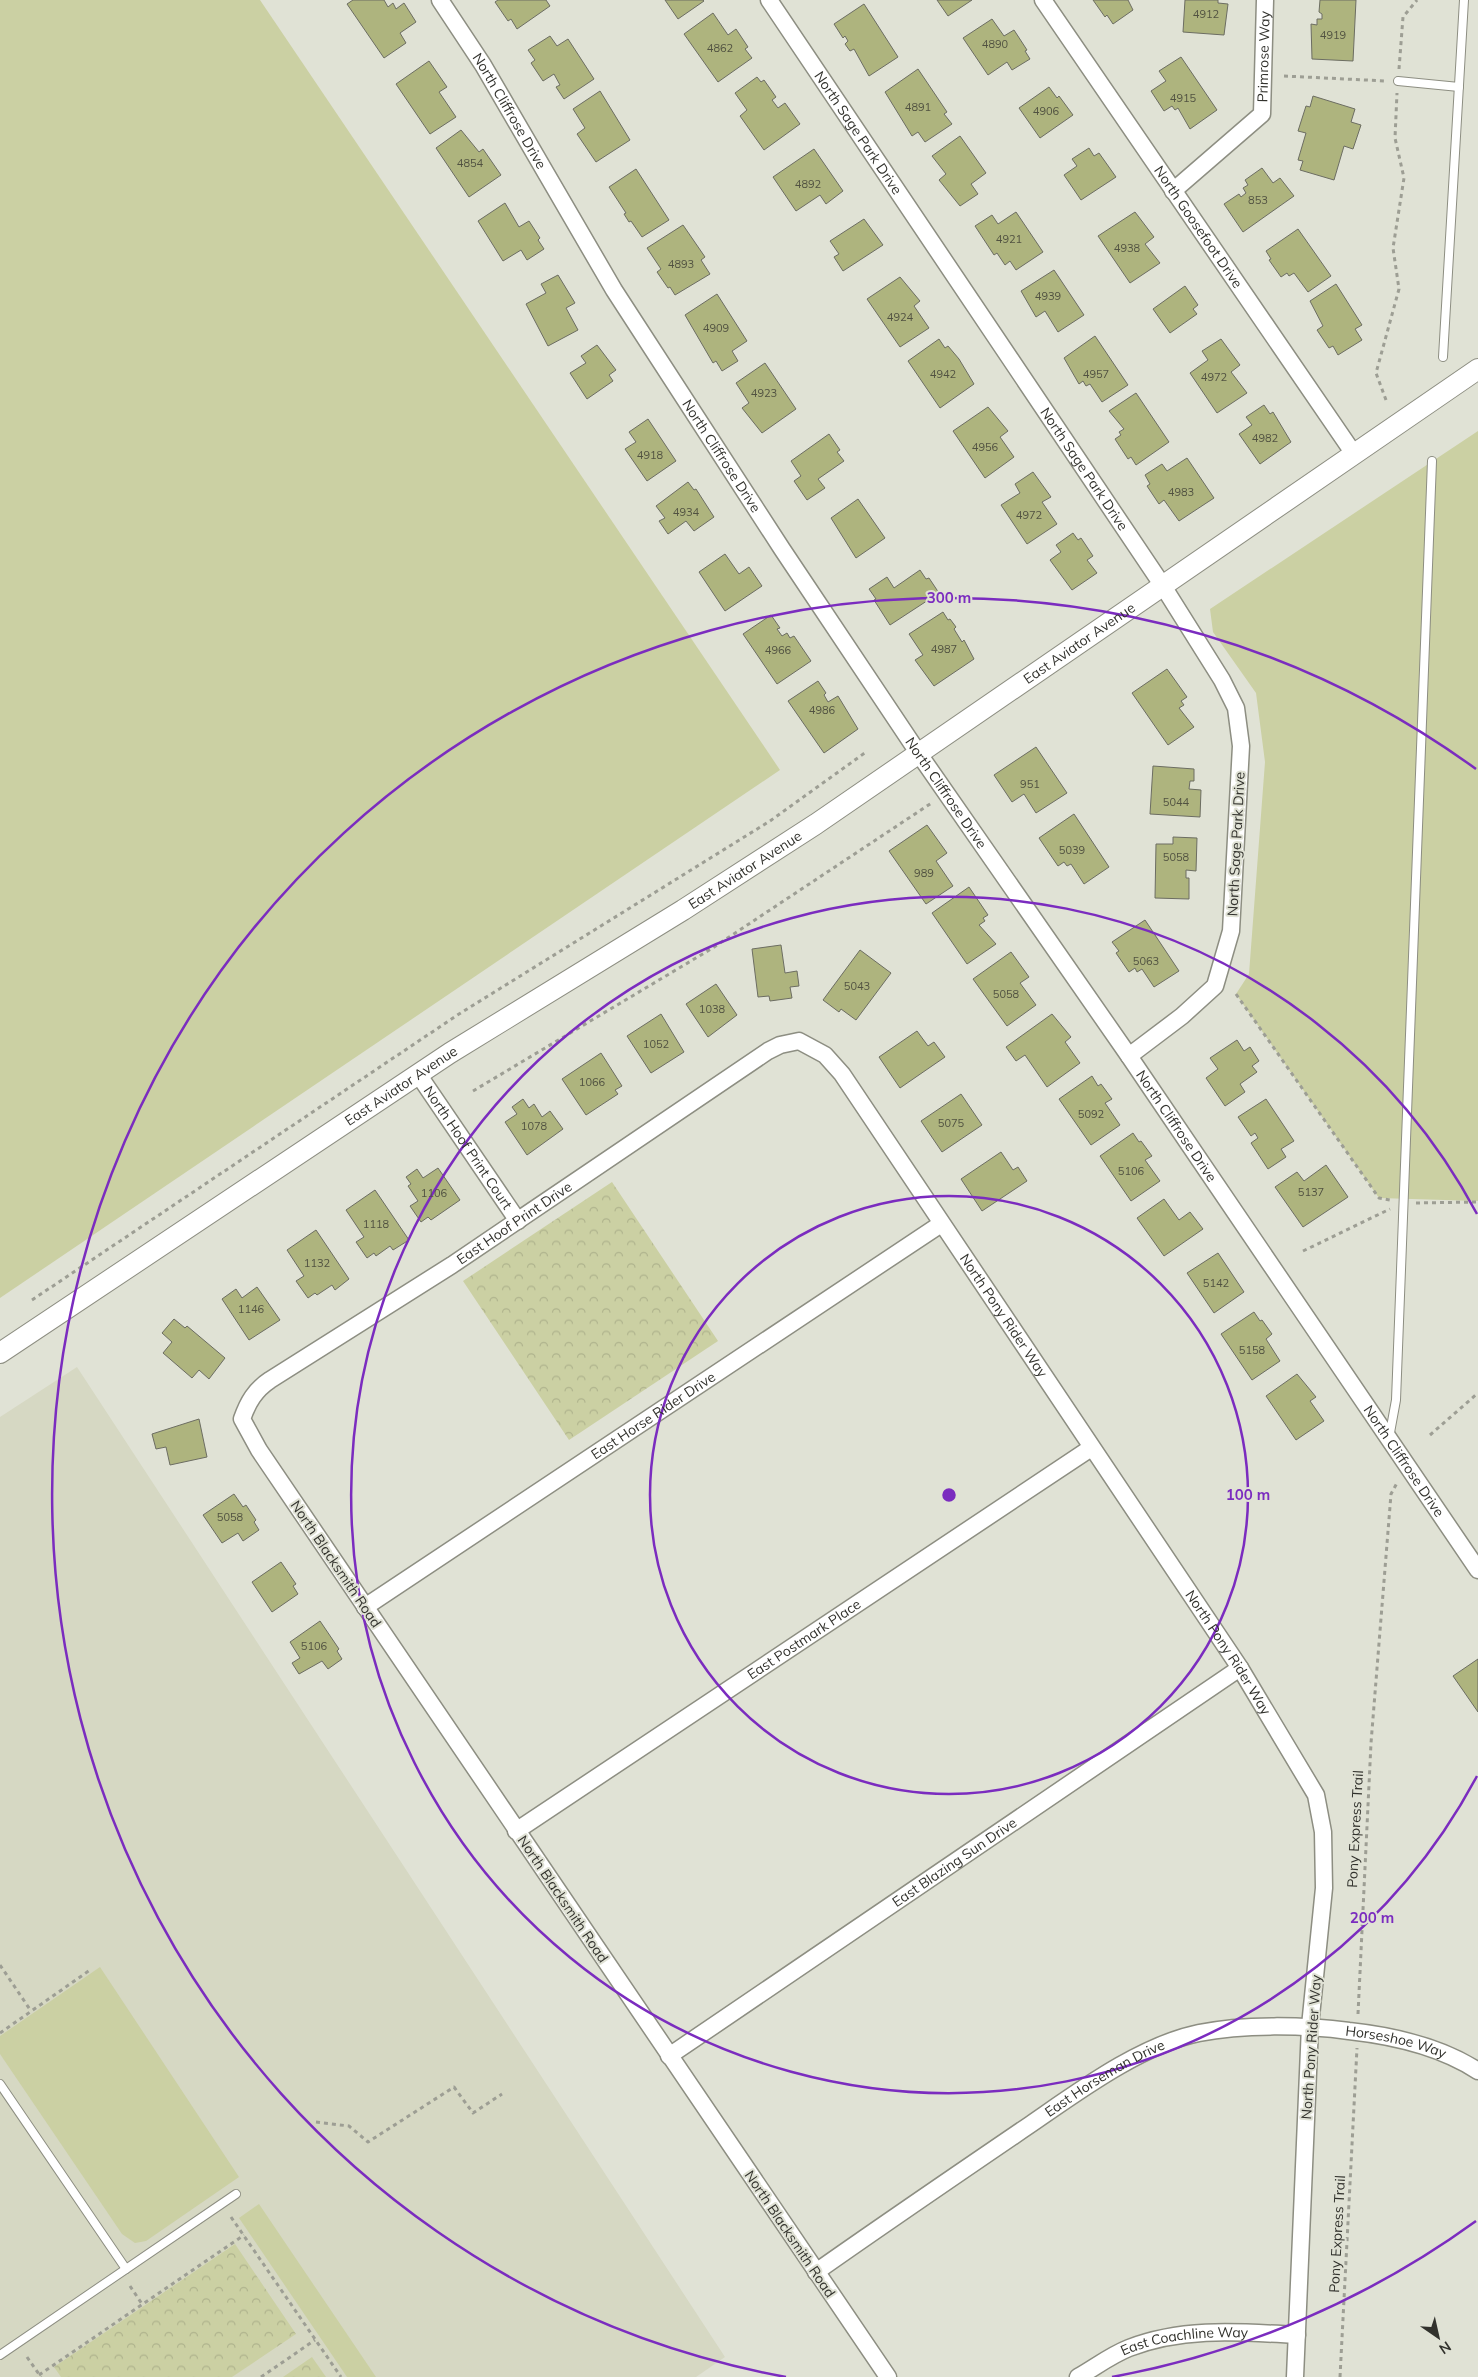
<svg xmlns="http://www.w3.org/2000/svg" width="1478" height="2377" font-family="Mulish,sans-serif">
	<defs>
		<pattern id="park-crowns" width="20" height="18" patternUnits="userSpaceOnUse" patternTransform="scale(1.25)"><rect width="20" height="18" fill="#cbd0a3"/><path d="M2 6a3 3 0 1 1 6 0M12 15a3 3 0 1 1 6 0" fill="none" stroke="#afb38d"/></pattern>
	</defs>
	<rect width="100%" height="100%" fill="#e0e2d5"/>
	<path fill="#d6d8c3" d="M77,1367l648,990 -29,20h-696v-960z"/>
	<g fill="#cbd0a3">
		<path d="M0,0h260l520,770 -780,528z"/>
		<path d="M1478,431v770l-99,-3 -143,-204 13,-20 16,-212 -9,-69 -43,-61 -3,-23z"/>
		<path d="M100,1967l139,210 -93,64 -11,2 -13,-9 -122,-180v-18z"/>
		<path d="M259,2204l117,173h-29l-108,-159z"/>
	</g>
	<g fill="url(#park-crowns)">
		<path d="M612,1182l106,159 -149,99 -106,-159z"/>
		<path d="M235,2244l61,90 -64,43h-171l-7,-10z"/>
		<path d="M312,2357l14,20h-43z"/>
	</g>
	<g fill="#aeb47e" stroke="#6c6d62">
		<path d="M353,0h31l4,7 5,-4 3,6 8,-6 12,19 -16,11 6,10 -22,15 -37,-54z"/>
		<path d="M498,0h48l4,6 -33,23 -6,-10 -3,2 -13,-19z"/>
		<path d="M665,0h38l1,1 -26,18z"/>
		<path d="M937,0h35l-24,16z"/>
		<path d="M1093,0h35l5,10 -20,14 -6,-9 -2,2z"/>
		<path d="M1185,0h33v3l10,1 -4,31 -41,-3z"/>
		<path d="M1320,0h36l-3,61 -41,-2 -1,-35 6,1v-6h5v-5l-3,-2z"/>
		<path d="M864,4l34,53 -29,19 -15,-27 -4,2 -5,-7 3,-3 -3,-5 -2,2 -9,-14z"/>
		<path d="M713,13l15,22 8,-6 12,18 -3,2 7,9 -34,24 -34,-48z"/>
		<path d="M992,19l12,17 10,-6 13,20 -2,1 5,8 -18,11 -5,-8 -19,13 -25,-37z"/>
		<path d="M550,36l7,10 11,-7 26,40 -30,20 -8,-12 4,-2 -6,-11 -11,7 -12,-18 4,-3 -7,-10z"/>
		<path d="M1181,57l36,53 -27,19 -12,-21 -3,2 -3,-4 -8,5 -13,-20 15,-10 -7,-10z"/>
		<path d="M429,61l18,26 -8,5 17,25 -26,17 -34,-50z"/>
		<path d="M918,69l29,43 -3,2 8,10 -27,18 -7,-10 -6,4 -27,-44z"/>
		<path d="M757,77l4,5 3,-2 12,17 -4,3 6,8 7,-5 15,21 -36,26 -24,-34 7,-6 -12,-17z"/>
		<path d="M1049,87l8,11 2,-2 14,19 -33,23 -21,-30z"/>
		<path d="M600,91l30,49 -34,22 -19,-28 8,-6 -12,-19z"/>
		<path d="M1313,96l42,13 -4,13 10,3 -8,24 -9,-3 -10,34 -34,-10 3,-9 -5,-1 8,-27 -8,-2 8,-25 4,1z"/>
		<path d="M461,130l18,22 4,-3 18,26 -32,22 -33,-49z"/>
		<path d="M960,136l26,37 -15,11 7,10 -18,12 -21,-26 7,-6 -14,-18z"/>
		<path d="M1089,148l5,8 5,-3 17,24 -35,23 -17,-25 13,-9 -5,-7z"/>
		<path d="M814,149l29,42 -17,13 -6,-9 -24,16 -23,-34z"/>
		<path d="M1262,168l11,15 7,-5 14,18 -51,36 -19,-28 15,-10 2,3 5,-4 -3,-5 5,-3 -3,-5z"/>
		<path d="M636,169l33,51 -27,17 -11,-16 -2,1 -5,-8 2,-1 -17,-26z"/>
		<path d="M505,203l14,24 10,-6 11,17 -2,2 6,9 -17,11 -6,-10 -18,11 -25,-40z"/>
		<path d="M1016,212l27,40 -27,18 -6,-9 -5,4 -8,-12 -3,2 -19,-29 17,-11 6,9z"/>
		<path d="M1135,212l19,25 -9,7 15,19 -30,20 -32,-47z"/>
		<path d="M864,219l19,26 -40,26 -9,-14 5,-3 -9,-13z"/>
		<path d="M683,225l22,32 -4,3 9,14 -35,21 -5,-8 -2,1 -11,-16 4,-3 -14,-21z"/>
		<path d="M1298,229l33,47 -23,16 -14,-19 -5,3 -2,-3 -6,4 -12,-17 2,-1 -5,-8z"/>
		<path d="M1054,270l30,45 -26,17 -13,-21 -9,6 -15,-26z"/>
		<path d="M558,275l17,28 -9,5 12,22 -30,16 -22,-42 20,-11 -5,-9z"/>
		<path d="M900,277l20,24 -6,5 15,22 -29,19 -33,-48z"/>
		<path d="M1336,284l26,41 -7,4 7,11 -24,15 -5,-9 -4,2 -12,-18 6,-4 -13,-25z"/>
		<path d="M1185,286l13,19 -5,4 4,5 -27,19 -17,-24z"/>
		<path d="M717,294l30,47 -15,10 6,10 -16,10 -6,-10 -3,2 -28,-48z"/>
		<path d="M1095,336l33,49 -26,17 -12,-18 -4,2 -3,-5 -4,3 -15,-26z"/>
		<path d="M939,339l6,9 3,-2 11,13 15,25 -34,24 -32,-47z"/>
		<path d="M1221,339l19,26 -9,7 16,21 -30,20 -27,-40 18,-13 -6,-9z"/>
		<path d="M597,345l19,25 -7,5 4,6 -26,18 -17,-26 16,-10 -5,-7z"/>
		<path d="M765,363l31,46 -34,24 -20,-25 7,-5 -13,-20z"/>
		<path d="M1136,393l33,49 -33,23 -5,-8 -3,2 -13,-20 6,-4 -2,-3 5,-3 -15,-18z"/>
		<path d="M1264,405l6,9 3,-2 18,30 -31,22 -21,-30 13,-9 -6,-8z"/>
		<path d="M988,407l20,24 -8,6 14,20 -29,21 -32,-47z"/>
		<path d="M648,419l28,42 -29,20 -22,-32 11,-7 -7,-10z"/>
		<path d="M829,434l11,16 -3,2 7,9 -26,18 7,9 -18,12 -13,-19 7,-5 -10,-15z"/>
		<path d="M1187,458l27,40 -35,23 -15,-21 -5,4 -12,-18 3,-2 -5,-9 17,-11 5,7z"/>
		<path d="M1033,472l18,25 -9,5 15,22 -30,20 -26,-39 19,-12 -5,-9z"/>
		<path d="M688,482l6,8 2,-1 18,28 -20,14 -8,-10 -18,13 -9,-13 6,-3 -9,-12z"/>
		<path d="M858,499l27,39 -29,20 -25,-40z"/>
		<path d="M1073,533l5,7 3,-2 12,18 -6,4 10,13 -25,17 -22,-30 11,-8 -5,-7z"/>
		<path d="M725,554l14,20 10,-7 13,19 -37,25 -26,-39z"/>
		<path d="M920,570l6,9 3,-1 10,15 -49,32 -16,-25 2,-1 -7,-10 18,-12 7,11z"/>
		<path d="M943,612l5,8 2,-1 6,8 -2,2 8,13 2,-2 10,19 -40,27 -19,-26 8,-5 -14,-21z"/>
		<path d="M771,615l9,13 -3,1 5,7 5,-3 3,5 4,-2 17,25 -34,23 -34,-50z"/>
		<path d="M1167,669l20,28 -6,4 3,4 -5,3 15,19 -26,18 -36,-52z"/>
		<path d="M818,681l8,12 -2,2 4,7 10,-6 20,33 -34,24 -36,-52z"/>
		<path d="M1036,747l31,46 -31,20 -12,-19 -12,8 -18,-27z"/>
		<path d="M1153,766l41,3v12h-4l-1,8 12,1 -1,27 -50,-3z"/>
		<path d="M1074,814l35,53 -25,17 -13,-20 -4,2 -3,-4 -6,4 -19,-28z"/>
		<path d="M927,825l20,28 -11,8 17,25 -27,18 -37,-53z"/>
		<path d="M1173,837l24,1 -1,33 -10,-1v8h3v21l-34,-1 1,-54h17z"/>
		<path d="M969,887l19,28 -5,3 2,3 -6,4 17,19 -29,20 -35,-51z"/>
		<path d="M1145,920l34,51 -25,16 -12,-18 -5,3 -2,-4 -6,4 -13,-19 3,-2 -7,-9z"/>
		<path d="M781,945l4,28 12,-2 2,15 -9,1 2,11 -22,3 -1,-5 -11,1 -6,-48z"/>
		<path d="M860,950l31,23 -35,47 -15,-11 -2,3 -16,-12z"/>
		<path d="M1011,952l18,25 -9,6 16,22 -29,21 -34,-47z"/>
		<path d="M716,984l21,31 -29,22 -22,-33z"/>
		<path d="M661,1014l23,38 -33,21 -24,-37z"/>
		<path d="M1052,1014l19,23 -6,5 15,21 -33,24 -22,-32 -9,6 -10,-14z"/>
		<path d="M917,1031l11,15 6,-4 11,15 -45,31 -21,-31z"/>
		<path d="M1237,1040l7,11 6,-4 9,14 -7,5 5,6 -17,12 5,8 -20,14 -19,-28 12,-9 -8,-11z"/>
		<path d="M601,1053l21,33 -7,4 3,4 -32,21 -24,-36z"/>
		<path d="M1092,1076l6,10 3,-2 11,15 -7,4 15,22 -29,20 -32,-46z"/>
		<path d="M961,1094l21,31 -40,27 -21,-31z"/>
		<path d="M523,1099l6,9 5,-4 8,13 8,-6 13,18 -36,26 -22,-33 12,-8 -5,-7z"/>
		<path d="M1266,1099l28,42 -13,8 5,8 -18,12 -17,-26 7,-5 -3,-5 -4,3 -13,-19z"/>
		<path d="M1133,1133l6,9 2,-1 11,15 -7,4 15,21 -29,20 -31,-45z"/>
		<path d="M1001,1152l12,18 5,-3 9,14 -45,30 -21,-32z"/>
		<path d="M1326,1165l22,32 -45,30 -28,-40 22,-15 7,9z"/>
		<path d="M438,1168l22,32 -29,20 -3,-3 -7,5 -11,-16 8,-5 -10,-15 3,-2 -5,-7 11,-8 6,9z"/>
		<path d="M375,1190l34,50 -16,10 -3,-4 -14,10 -2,-3 -7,5 -11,-16 8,-5 -18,-27z"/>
		<path d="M1164,1199l15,21 11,-8 13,17 -39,27 -27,-38z"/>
		<path d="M316,1230l33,49 -14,11 -3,-5 -15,10 -2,-2 -7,5 -12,-17 8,-5 -17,-26z"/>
		<path d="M1218,1253l26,39 -30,21 -27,-40z"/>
		<path d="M257,1287l23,33 -31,20 -27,-41 14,-10 6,9z"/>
		<path d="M1254,1312l6,9 2,-1 10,14 -6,5 14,22 -28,19 -31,-46z"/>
		<path d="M174,1319l11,9 2,-2 38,32 -16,21 -10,-9 -7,8 -29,-25 9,-11 -10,-9z"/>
		<path d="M1297,1374l19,23 -6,4 14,20 -28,19 -30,-44z"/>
		<path d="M199,1419l8,38 -37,8 -4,-18 -10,2 -4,-15z"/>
		<path d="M234,1494l9,13 3,-2 10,15 -2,2 5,8 -16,11 -5,-8 -16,10 -19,-28z"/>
		<path d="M281,1562l15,22 -3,2 5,8 -26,18 -20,-30z"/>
		<path d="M320,1621l19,28 -2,2 5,8 -14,10 -6,-8 -23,13 -7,-11 8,-5 -10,-16z"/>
		<path d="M1478,1659v53l-25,-36z"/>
	</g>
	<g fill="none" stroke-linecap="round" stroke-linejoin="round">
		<g stroke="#8d8e82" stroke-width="10">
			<g id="service">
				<path d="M1398,81l61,6"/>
				<path d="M1443,357l21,-357"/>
				<path d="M1389,1438l7,-38 36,-939"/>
				<path d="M0,2084l126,185"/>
				<path d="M0,2355l236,-161"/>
			</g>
		</g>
		<g stroke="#8d8e82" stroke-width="19">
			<g id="minor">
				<path id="s1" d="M440,0l43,65 131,225 168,259 137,205 210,302 349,514"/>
				<path id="s2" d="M769,0l394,586 59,94 14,28 5,38 -10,185 -16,55 -33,30 -53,40"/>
				<path id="s3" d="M1043,0l311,454"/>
				<path id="s4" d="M1173,191l89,-77 3,-114"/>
				<path id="s5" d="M418,1074l100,147"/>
				<path id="s6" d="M365,1607l576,-383"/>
				<path id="s7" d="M516,1831l575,-383"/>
				<path id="s8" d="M669,2056l571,-388"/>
				<path id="s9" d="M816,2272c71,-50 143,-99 215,-148 48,-33 110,-79 168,-91 44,-9 106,-8 150,-2 45,5 91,15 129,40"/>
				<path id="s10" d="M888,2377l-629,-927 -17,-31c6,-17 13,-29 28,-39l182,-115 316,-214 12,-6 19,-4 26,14 17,19 398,594 76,127 7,37 1,56 -14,138 -15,351"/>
				<path id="s11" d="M1078,2377c16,-9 33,-22 51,-29 54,-21 111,-16 168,-13"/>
			</g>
		</g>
		<g stroke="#8d8e82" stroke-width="22">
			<g id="tertiary">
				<path id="s12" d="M0,1353l450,-300 233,-143 133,-86 662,-455"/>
			</g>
		</g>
		<g stroke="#9d9e94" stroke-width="3" stroke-dasharray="4 4" stroke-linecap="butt">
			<path d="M1399,69l4,-52 14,-17"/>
			<path d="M1284,76l102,5"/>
			<path d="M1386,400l-10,-27 23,-84 -6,-41 11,-70 -9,-40 2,-45"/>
			<path d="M1236,994l143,204 11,2"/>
			<path d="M473,1091l238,-142 222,-147"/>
			<path d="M1416,1203l62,-1"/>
			<path d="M1303,1251l87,-42"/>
			<path d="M32,1300l427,-286 311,-193 96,-69"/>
			<path d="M1430,1435l48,-42"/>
			<path d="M0,1965l31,46"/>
			<path d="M1358,2014l13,-271 20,-249 7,-13"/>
			<path d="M0,2033l90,-63"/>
			<path d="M316,2122l33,4 19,16 86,-55 19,26 29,-19"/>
			<path d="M231,2217l110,160"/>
			<path d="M130,2286l12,18"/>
			<path d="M27,2357l14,20"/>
			<path d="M39,2375l205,-140"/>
			<path d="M261,2377l54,-37"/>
			<path d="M1340,2377l17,-329"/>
		</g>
		<use href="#service" stroke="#fff" stroke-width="8"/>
		<use href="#minor" stroke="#fff" stroke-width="16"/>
		<use href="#tertiary" stroke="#fff" stroke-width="20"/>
	</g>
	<g fill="none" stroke="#7b2cbf" stroke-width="2.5">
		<circle cx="949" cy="1495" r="299"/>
		<path d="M1477 1776A598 598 0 1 1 1477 1214"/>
		<path d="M1476 2221A897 897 0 0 1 1112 2377M786 2377A897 897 0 1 1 1476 769"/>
	</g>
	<g text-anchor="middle" stroke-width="4" stroke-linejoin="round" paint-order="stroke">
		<g font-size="11" fill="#515241">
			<text x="1206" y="18">4912</text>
			<text x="1333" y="39">4919</text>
			<text x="995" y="48">4890</text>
			<text x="720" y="52">4862</text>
			<text x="1183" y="102">4915</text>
			<text x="918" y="111">4891</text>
			<text x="1046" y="115">4906</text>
			<text x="470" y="167">4854</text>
			<text x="808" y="188">4892</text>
			<text x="1258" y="204">853</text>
			<text x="1009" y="243">4921</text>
			<text x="1127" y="252">4938</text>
			<text x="681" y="268">4893</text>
			<text x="1048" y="300">4939</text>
			<text x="900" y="321">4924</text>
			<text x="716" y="332">4909</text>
			<text x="943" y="378">4942</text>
			<text x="1096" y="378">4957</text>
			<text x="1214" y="381">4972</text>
			<text x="764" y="397">4923</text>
			<text x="1265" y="442">4982</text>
			<text x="985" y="451">4956</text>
			<text x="650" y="459">4918</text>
			<text x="1181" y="496">4983</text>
			<text x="686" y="516">4934</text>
			<text x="1029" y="519">4972</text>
			<text x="944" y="653">4987</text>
			<text x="778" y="654">4966</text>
			<text x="822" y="714">4986</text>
			<text x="1030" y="788">951</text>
			<text x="1176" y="806">5044</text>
			<text x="1072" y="854">5039</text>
			<text x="1176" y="861">5058</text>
			<text x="924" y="877">989</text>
			<text x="1146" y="965">5063</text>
			<text x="857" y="990">5043</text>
			<text x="1006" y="998">5058</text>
			<text x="712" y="1013">1038</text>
			<text x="656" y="1048">1052</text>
			<text x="592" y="1086">1066</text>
			<text x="1091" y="1118">5092</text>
			<text x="951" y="1127">5075</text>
			<text x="534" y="1130">1078</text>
			<text x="1131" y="1175">5106</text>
			<text x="1311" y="1196">5137</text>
			<text x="434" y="1197">1106</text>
			<text x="376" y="1228">1118</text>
			<text x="317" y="1267">1132</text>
			<text x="1216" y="1287">5142</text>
			<text x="251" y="1313">1146</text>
			<text x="1252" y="1354">5158</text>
			<text x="230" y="1521">5058</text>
			<text x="314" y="1650">5106</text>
		</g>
		<g font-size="14" fill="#32322d" stroke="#e0e2d5">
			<text dy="5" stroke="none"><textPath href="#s4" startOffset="175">Primrose Way</textPath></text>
			<text dy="5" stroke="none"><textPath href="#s1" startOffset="131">North Cliffrose Drive</textPath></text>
			<text dy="5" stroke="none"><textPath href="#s2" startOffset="160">North Sage Park Drive</textPath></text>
			<text dy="5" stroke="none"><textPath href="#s3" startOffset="275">North Goosefoot Drive</textPath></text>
			<text dy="5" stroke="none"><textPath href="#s1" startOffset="536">North Cliffrose Drive</textPath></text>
			<text dy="5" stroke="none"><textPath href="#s2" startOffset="565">North Sage Park Drive</textPath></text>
			<text dy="5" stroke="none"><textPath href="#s12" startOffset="1292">East Aviator Avenue</textPath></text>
			<text dy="5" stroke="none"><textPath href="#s1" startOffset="941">North Cliffrose Drive</textPath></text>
			<text transform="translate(1236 844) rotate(-87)" y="5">North Sage Park Drive</text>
			<text dy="5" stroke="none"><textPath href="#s12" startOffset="888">East Aviator Avenue</textPath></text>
			<text dy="5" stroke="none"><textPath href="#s12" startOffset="482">East Aviator Avenue</textPath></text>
			<text dy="5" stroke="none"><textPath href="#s1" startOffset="1346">North Cliffrose Drive</textPath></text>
			<text dy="5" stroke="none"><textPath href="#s5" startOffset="89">North Hoof Print Court</textPath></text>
			<text dy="5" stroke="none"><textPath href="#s10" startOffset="1495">East Hoof Print Drive</textPath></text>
			<text dy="5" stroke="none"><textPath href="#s10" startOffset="2180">North Pony Rider Way</textPath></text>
			<text dy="5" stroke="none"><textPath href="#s6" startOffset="346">East Horse Rider Drive</textPath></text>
			<text dy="5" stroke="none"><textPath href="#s1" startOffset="1751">North Cliffrose Drive</textPath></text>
			<text transform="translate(336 1564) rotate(56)" y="5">North Blacksmith Road</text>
			<text dy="5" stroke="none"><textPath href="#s7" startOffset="346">East Postmark Place</textPath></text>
			<text dy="5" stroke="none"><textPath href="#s10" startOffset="2585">North Pony Rider Way</textPath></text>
			<text transform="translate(1355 1829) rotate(-87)" y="5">Pony Express Trail</text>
			<text dy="5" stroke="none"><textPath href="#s8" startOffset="345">East Blazing Sun Drive</textPath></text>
			<text transform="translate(563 1899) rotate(56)" y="5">North Blacksmith Road</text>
			<text dy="5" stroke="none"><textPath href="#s9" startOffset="652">Horseshoe Way</textPath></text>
			<text transform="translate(1311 2047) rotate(-86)" y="5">North Pony Rider Way</text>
			<text dy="5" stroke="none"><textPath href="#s9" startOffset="348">East Horseman Drive</textPath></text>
			<text transform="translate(790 2234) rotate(56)" y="5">North Blacksmith Road</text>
			<text transform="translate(1337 2234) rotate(-87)" y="5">Pony Express Trail</text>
			<text dy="5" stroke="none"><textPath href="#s11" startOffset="115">East Coachline Way</textPath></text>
		</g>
	</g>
	<circle cx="949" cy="1495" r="8" fill="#7b2cbf" stroke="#e0e2d5" stroke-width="2.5"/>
	<g font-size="15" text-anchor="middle" font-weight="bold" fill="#7b2cbf" stroke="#e0e2d5" stroke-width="4" stroke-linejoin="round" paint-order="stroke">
		<text x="949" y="603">300 m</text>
		<text x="1248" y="1500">100 m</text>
		<text x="1372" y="1923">200 m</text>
	</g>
	<g transform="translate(1438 2337) rotate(146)" stroke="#e0e2d5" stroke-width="4" paint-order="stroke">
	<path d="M0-4L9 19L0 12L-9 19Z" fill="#32322d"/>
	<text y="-8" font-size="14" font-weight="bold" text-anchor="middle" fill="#32322d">N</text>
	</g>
</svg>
